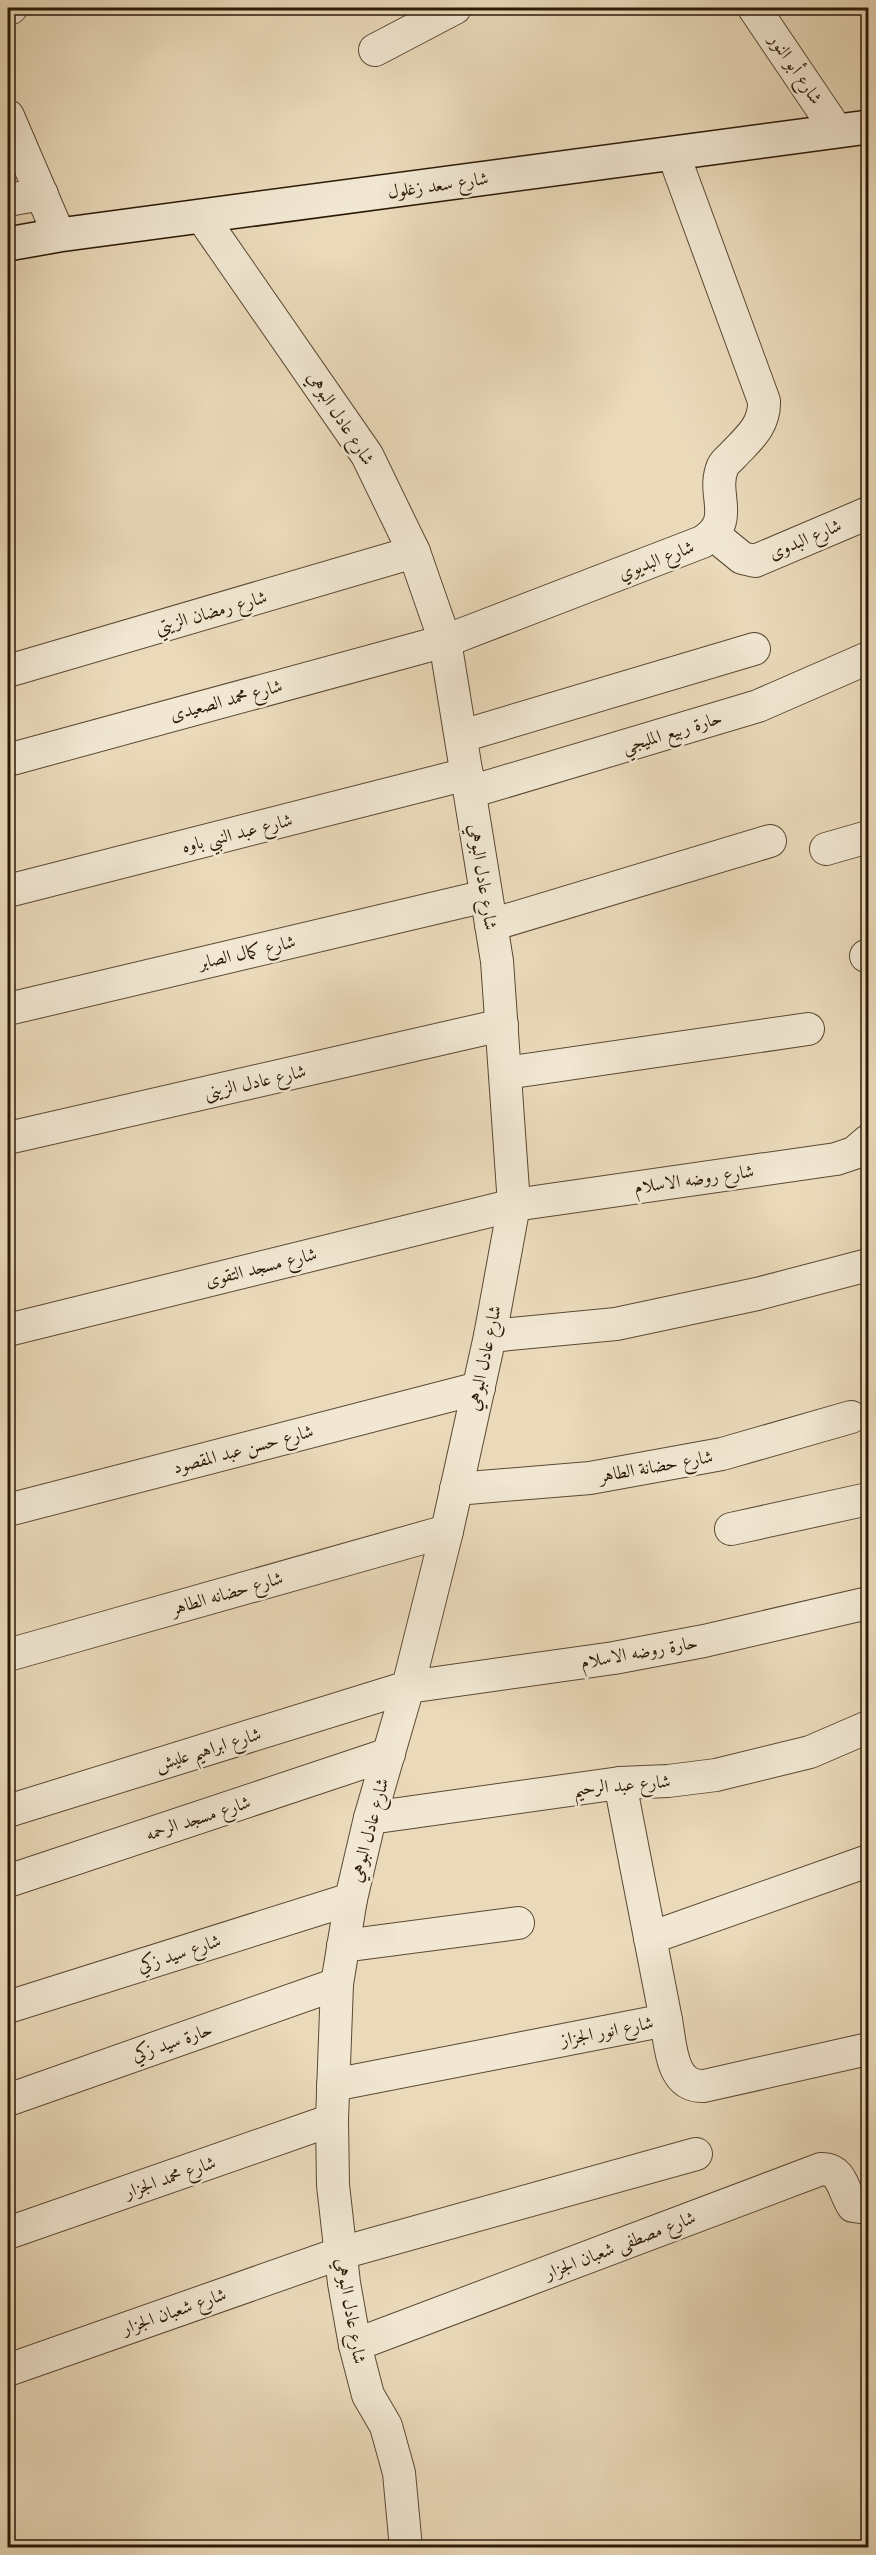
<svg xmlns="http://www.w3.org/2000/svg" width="876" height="2555" font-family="Cardo,Amiri,serif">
	<rect width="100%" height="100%" fill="#eadaba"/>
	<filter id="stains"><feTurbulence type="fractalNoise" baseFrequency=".00333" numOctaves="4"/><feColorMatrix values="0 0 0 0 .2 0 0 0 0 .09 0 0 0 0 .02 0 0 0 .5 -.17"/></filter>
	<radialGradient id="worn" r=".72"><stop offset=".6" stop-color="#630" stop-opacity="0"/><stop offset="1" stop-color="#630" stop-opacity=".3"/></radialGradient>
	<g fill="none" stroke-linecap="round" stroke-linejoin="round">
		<g stroke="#5b4933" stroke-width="34">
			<g id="street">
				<path d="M754,8l83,123"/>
				<path d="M8,9l3,-1"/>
				<path d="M375,50l80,-42"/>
				<path d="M8,116l51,119"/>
				<path d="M8,200l34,-6"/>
				<path d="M202,217l165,238 47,97 31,89 52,320 17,244 -24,131 -43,195 -39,156 -38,131 -19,81 -14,85 -5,136 1,65 11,98 11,62 13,50 18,31 13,47 7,75"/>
				<path d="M714,535l28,23 13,3 113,-48"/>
				<path d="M8,671l406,-119"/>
				<path d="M462,736l292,-87"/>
				<path d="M8,760l437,-119 257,-99c36,-22 8,-47 21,-76 2,-4 6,-7 9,-10 16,-17 33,-30 32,-55l-91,-248"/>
				<path d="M470,792l288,-86 110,-48"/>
				<path d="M826,849l42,-12"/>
				<path d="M8,891l459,-117"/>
				<path d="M491,925l279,-84"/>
				<path d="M866,956h2"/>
				<path d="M8,1009l478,-113"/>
				<path d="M506,1073l302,-44"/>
				<path d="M8,1138l494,-113"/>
				<path d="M8,1330l506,-125 322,-46 18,-6 14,-12"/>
				<path d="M490,1336l126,-12 141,-30 111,-29"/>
				<path d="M456,1489l134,-11 132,-24 129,-37"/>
				<path d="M8,1510l471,-122"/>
				<path d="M731,1529l137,-30"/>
				<path d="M8,1655l439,-124"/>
				<path d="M620,1783l46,237"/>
				<path d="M8,1811l400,-124 206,-29 90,-17 164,-38"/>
				<path d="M370,1818l250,-35 48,-2 48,-6 94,-23 58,-25"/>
				<path d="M8,1881l381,-127"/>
				<path d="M650,1938l218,-77"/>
				<path d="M343,1946l175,-23"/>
				<path d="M8,2007l343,-108"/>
				<path d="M333,2085l333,-65c5,25 4,67 38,66l164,-37"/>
				<path d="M8,2100l329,-116"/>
				<path d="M8,2233l324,-113"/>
				<path d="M355,2345l466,-176c22,-1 22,23 32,37l15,2"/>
				<path d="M8,2370l333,-117 355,-99"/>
			</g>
		</g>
		<g stroke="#2b1906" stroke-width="36">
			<path id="secondary" d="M8,244l51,-9 809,-108"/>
		</g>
		<use href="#street" stroke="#f1e7d2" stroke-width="32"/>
		<use href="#secondary" stroke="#f1e7d2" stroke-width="33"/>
	</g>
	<g text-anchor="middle" stroke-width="5" stroke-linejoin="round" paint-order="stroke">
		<g font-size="18" fill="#2b1906" stroke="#f1e7d2">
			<text transform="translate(796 69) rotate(56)" y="6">شارع أبو النور</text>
			<text transform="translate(438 185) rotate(-8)" y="6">شارع سعد زغلول</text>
			<text transform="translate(341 418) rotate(57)" y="6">شارع عادل البوهي</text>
			<text transform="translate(805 539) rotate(-23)" y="6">شارع البدوى</text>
			<text transform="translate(656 560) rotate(-21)" y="6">شارع البديوي</text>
			<text transform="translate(211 612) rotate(-16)" y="6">شارع رمضان الزيتي</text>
			<text transform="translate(226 700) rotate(-15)" y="6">شارع محمد الصعيدى</text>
			<text transform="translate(672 732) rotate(-17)" y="6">حارة ربيع المليجي</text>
			<text transform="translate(237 833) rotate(-14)" y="6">شارع عبد النبي باوه</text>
			<text transform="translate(483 877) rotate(81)" y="6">شارع عادل البوهي</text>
			<text transform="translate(247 952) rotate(-13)" y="6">شارع كمال الصابر</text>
			<text transform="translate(255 1082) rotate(-13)" y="6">شارع عادل الزينى</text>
			<text transform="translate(694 1179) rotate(-8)" y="6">شارع روضه الاسلام</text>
			<text transform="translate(261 1267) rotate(-14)" y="6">شارع مسجد التقوى</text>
			<text transform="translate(484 1358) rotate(-78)" y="6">شارع عادل البوهي</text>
			<text transform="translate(243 1449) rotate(-15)" y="6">شارع حسن عبد المقصود</text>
			<text transform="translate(656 1466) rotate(-10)" y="6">شارع حضانة الطاهر</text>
			<text transform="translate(227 1593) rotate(-16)" y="6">شارع حضانه الطاهر</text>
			<text transform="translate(639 1652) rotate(-10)" y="6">حارة روضه الاسلام</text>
			<text transform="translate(208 1749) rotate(-17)" y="6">شارع ابراهيم عليش</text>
			<text transform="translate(622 1785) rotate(-5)" y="6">شارع عبد الرحيم</text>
			<text transform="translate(198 1818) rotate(-18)" y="6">شارع مسجد الرحمه</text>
			<text transform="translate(369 1830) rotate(-75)" y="6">شارع عادل البوهي</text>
			<text transform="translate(179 1953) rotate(-18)" y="6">شارع سيد زكي</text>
			<text transform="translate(607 2031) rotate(-11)" y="6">شارع انور الجزاز</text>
			<text transform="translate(172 2042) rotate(-19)" y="6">حارة سيد زكي</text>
			<text transform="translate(170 2177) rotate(-19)" y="6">شارع محمد الجزار</text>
			<text transform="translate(620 2245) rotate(-21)" y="6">شارع مصطفى شعبان الجزار</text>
			<text transform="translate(174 2311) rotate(-19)" y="6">شارع شعبان الجزار</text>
			<text transform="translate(351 2311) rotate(80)" y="6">شارع عادل البوهي</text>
		</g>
	</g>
	<rect width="876" height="2555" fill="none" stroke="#eadaba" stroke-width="30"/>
	<rect x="9" y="9" width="858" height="2537" fill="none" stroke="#2b1906" stroke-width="3"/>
	<rect x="15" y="15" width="846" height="2525" fill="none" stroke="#2b1906" stroke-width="1.5"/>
	<rect width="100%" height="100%" filter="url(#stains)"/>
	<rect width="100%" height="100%" fill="url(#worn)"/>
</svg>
